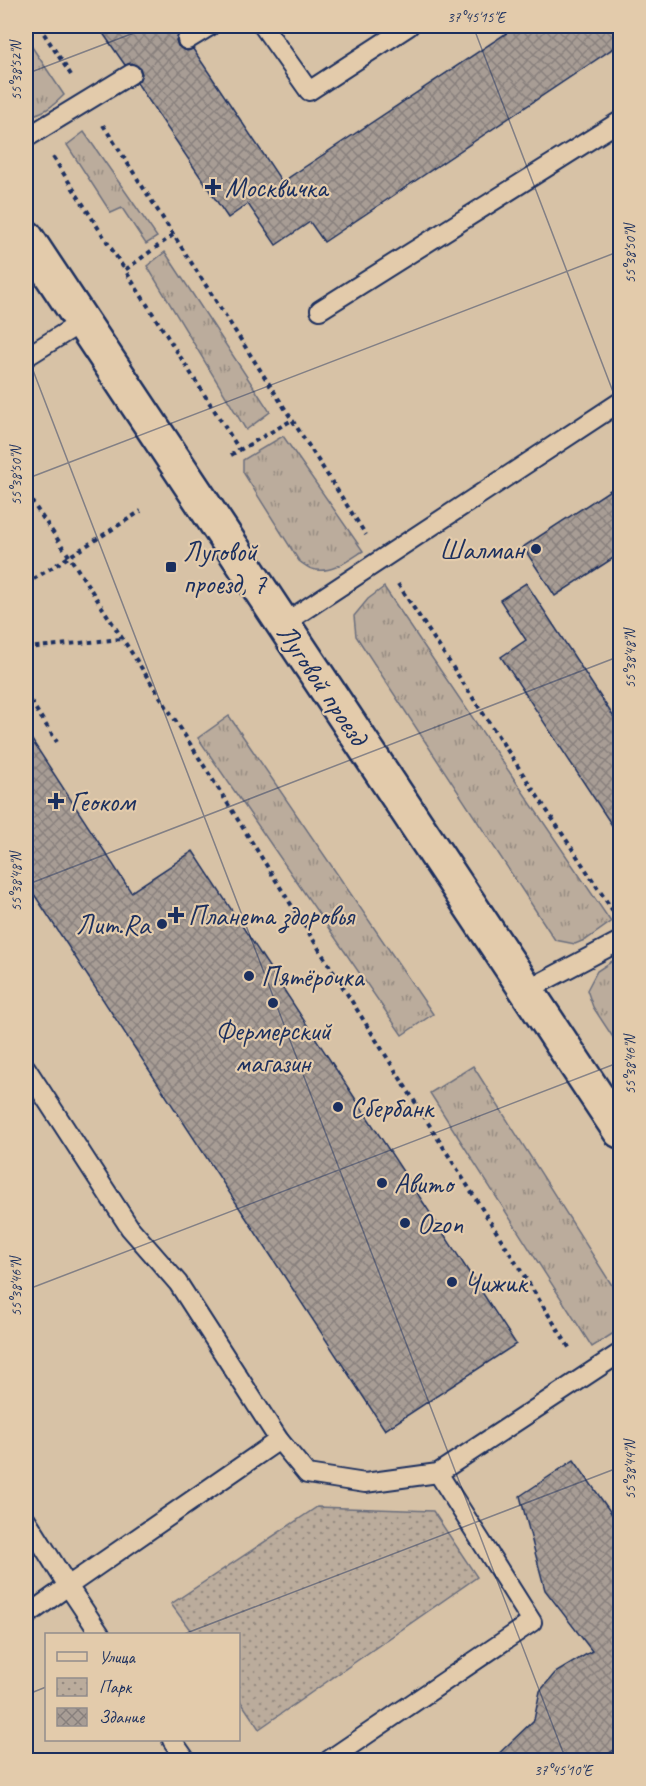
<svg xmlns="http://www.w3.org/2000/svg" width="646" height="1786" font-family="Caveat,sans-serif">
	<defs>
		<pattern id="grass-tufts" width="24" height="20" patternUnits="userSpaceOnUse" patternTransform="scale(1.5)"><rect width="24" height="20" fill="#bbac9c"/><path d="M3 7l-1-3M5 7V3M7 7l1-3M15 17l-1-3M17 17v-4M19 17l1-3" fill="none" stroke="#978c82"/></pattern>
		<pattern id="park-dots" width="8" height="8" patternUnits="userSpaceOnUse" patternTransform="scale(1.5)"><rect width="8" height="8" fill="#bbac9c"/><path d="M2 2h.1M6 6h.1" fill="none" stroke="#978c82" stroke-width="1.8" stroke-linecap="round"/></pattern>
		<pattern id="building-cross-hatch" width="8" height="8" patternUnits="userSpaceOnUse" patternTransform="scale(1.5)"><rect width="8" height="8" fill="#a89d95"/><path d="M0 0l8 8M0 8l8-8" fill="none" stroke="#88807d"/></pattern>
	</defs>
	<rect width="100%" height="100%" fill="#d7c2a6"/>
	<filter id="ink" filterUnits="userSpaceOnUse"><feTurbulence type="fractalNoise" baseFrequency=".0167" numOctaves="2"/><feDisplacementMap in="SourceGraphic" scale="12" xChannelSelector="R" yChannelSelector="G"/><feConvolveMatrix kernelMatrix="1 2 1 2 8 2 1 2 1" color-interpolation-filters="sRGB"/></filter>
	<g filter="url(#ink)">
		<g fill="url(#grass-tufts)" stroke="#6b6e7d" stroke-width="1.5">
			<path d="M26,38l38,57c-12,12 -21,19 -38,21z"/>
			<path d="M84,132l73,105 -11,7 -24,-36 -11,5 -44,-68z"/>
			<path d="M165,252l105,160 -24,18 -99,-164z"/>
			<path d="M283,436l80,115c-14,9 -33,24 -51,18 -4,-1 -9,-5 -13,-8l-56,-89v-12z"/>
			<path d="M384,587l227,335 -24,17 -12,5 -20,-4 -199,-304 -2,-20 14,-17z"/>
			<path d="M229,716l204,298 -31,21 -204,-297z"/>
			<path d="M620,956v92l-27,-41 -6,-17 10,-19z"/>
			<path d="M473,1066l147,232v31l-28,18 -162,-254z"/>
		</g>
		<path fill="url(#park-dots)" stroke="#6b6e7d" stroke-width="1.5" d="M317,1507l116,4 44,66 -218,152 -20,-30 -1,-65h-45l-22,-30z"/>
		<g fill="url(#building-cross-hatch)" stroke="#1b2f5e" stroke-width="1.5">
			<path d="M98,26h79l4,5 -5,9 2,6 9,5 6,-2 89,133 235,-156h104v17l-297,199 -14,-20 -34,23 -28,-41 -20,14 -91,-135 5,-9 -2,-6 -9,-5 -6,2z"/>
			<path d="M621,483v70l-66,43 -32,-49z"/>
			<path d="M526,583l95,145v111l-120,-182 25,-17 -26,-40z"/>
			<path d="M26,731l105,161 62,-41 323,493 -131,86 -359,-548z"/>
			<path d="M574,1460l47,67v218l-23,16h-107l43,-41 6,-29 15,-18 37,-22 -47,-61 -25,-94z"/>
		</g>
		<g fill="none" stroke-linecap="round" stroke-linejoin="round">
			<g stroke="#1b2f5e" stroke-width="22">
				<g id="service">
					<path d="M263,26l46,65 100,-65"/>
					<path d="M187,40l23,-14"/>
					<path d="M26,138l105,-64"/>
					<path d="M320,310l300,-189"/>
					<path d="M26,357l56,-35"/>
					<path d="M283,624l337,-222"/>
					<path d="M527,990l93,-49"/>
					<path d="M26,1068l104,160 48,55 101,157 28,34 58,9 73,-10 182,-120"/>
					<path d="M26,1519l42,67 -42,30"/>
					<path d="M100,1634l-32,-48 211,-146"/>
					<path d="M172,1740l14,20"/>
					<path d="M329,1760l203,-138 -94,-149"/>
				</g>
			</g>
			<g stroke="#1b2f5e" stroke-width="38">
				<path id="tertiary" d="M26,237l594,894"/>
			</g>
			<g stroke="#1b2f5e" stroke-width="4" stroke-dasharray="4.5 4.5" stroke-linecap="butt">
				<path d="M39,26l32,49"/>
				<path d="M103,125l263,410"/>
				<path d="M53,157l72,113"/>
				<path d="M173,235l-48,35 114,179"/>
				<path d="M231,455l61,-35"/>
				<path d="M26,493l43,63 110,170 391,623"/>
				<path d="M26,584l115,-73"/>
				<path d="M398,584l215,327"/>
				<path d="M26,648l96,-9"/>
				<path d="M26,694l31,48"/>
			</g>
			<use href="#service" stroke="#e3cbab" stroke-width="18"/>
			<use href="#tertiary" stroke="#e3cbab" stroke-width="33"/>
		</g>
	</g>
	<path fill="none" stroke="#1b2f5e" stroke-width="1.5" stroke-opacity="0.45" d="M473,26l147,384M26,74l126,-48M26,352l540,1408M26,479l594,-228M26,885l594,-229M26,1290l594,-228M184,1634l436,-167M26,1695l20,-8"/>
	<g fill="#1b2f5e" stroke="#e3cbab" stroke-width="2">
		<path d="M210 178h6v6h6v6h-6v6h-6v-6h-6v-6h6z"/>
		<circle cx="536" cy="549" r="6"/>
		<rect x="165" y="561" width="12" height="12" rx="3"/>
		<path d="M53 792h6v6h6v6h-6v6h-6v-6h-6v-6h6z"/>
		<path d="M173 906h6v6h6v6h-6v6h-6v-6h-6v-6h6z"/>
		<circle cx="162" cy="924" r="6"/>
		<circle cx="249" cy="976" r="6"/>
		<circle cx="273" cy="1003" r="6"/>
		<circle cx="338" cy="1107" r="6"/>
		<circle cx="382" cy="1183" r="6"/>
		<circle cx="405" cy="1223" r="6"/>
		<circle cx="452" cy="1282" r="6"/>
	</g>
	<g text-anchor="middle" stroke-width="4.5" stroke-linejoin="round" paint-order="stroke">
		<g font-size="28" fill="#1b2f5e" stroke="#e3cbab" text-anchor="start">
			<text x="225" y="197">Москвичка</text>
			<text x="524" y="559" text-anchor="end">Шалман</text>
			<text x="183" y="561">Луговой<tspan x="183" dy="32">проезд, 7</tspan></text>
			<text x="70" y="811">Геоком</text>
			<text x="188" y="925">Планета здоровья</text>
			<text x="150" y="934" text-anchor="end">Лит.Ra</text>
			<text x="261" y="986">Пятёрочка</text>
			<text x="273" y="1040" text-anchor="middle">Фермерский<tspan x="273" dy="32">магазин</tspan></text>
			<text x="350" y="1117">Сбербанк</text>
			<text x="394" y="1193">Авито</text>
			<text x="417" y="1233">Ozon</text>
			<text x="464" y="1292">Чижик</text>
		</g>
		<g font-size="28" fill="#1b2f5e" stroke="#e3cbab">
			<text transform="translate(323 684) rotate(56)" y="10">Луговой проезд</text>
		</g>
	</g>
	<rect width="646" height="1786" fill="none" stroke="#e3cbab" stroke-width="66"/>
	<rect x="45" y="1633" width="195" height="108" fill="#e3cbab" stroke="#938d8c" stroke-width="1.5"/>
	<rect x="57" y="1652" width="30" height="9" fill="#e3cbab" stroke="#938d8c" stroke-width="1.5"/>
	<text x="99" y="1663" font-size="18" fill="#1b2f5e">Улица</text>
	<rect x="57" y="1678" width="30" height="18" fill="url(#park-dots)" stroke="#938d8c" stroke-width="1.5"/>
	<text x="99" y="1693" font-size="18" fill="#1b2f5e">Парк</text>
	<rect x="57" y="1708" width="30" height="18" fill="url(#building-cross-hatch)" stroke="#938d8c" stroke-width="1.5"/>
	<text x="99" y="1723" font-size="18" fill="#1b2f5e">Здание</text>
	<rect x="33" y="33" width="580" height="1720" fill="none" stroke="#1b2f5e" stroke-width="2"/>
	<g font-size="15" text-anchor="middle" fill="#1b2f5e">
		<text x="476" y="22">37°45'15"E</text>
		<text transform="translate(16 71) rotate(-90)" y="5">55°38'52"N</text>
		<text transform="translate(630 254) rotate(-90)" y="5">55°38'50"N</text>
		<text transform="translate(16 476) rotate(-90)" y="5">55°38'50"N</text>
		<text transform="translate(630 659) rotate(-90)" y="5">55°38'48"N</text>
		<text transform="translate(16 882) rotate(-90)" y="5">55°38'48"N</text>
		<text transform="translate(630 1065) rotate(-90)" y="5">55°38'46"N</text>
		<text transform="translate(16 1287) rotate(-90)" y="5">55°38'46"N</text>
		<text transform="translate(630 1470) rotate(-90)" y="5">55°38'44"N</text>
		<text x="563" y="1775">37°45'10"E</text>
	</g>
</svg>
